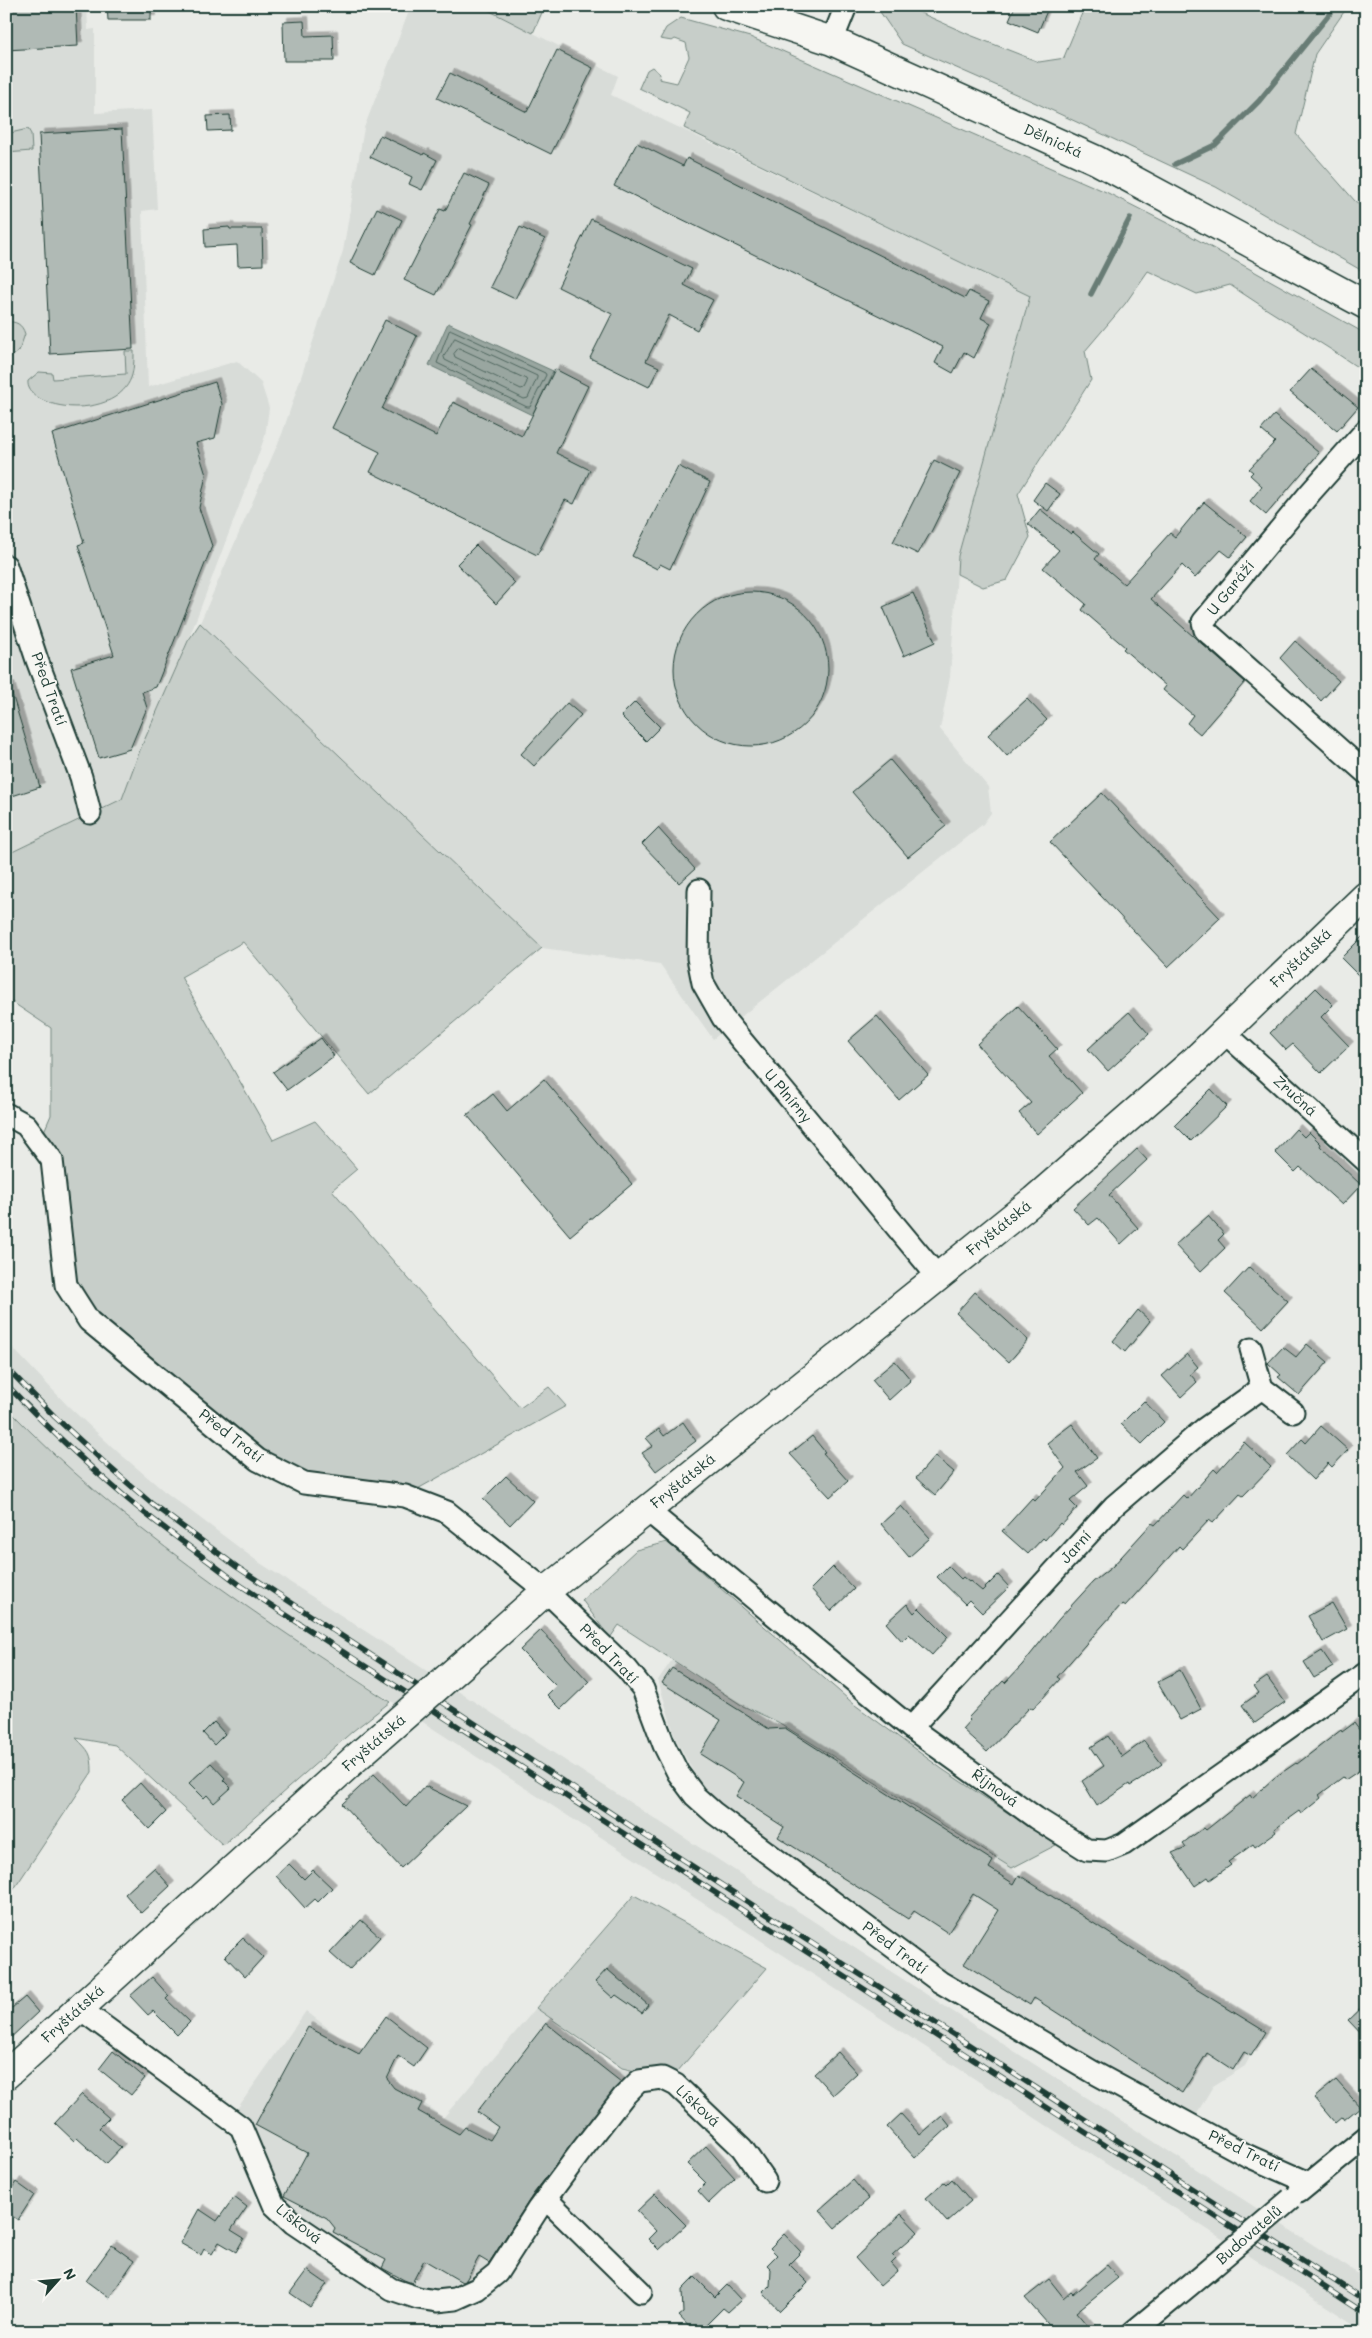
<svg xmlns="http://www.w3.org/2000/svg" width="1372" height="2338" font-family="Mali,sans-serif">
	<defs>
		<filter id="shadow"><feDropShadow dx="4.5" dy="-4.5" stdDeviation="0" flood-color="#0004"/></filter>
	</defs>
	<rect width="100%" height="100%" fill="#e9ebe7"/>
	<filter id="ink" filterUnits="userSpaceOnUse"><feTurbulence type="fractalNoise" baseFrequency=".02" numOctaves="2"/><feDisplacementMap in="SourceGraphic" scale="10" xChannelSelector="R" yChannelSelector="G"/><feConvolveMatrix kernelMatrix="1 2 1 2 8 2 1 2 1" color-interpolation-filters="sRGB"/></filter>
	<g filter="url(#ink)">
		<g fill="#d8dcd8">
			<path d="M6,6h81l1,24 7,-1v84l57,-3 5,99 -15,2 6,176 89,-26 24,22 8,25 -4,28 -10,28 -67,177 -48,109 -18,49 -32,14 -52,28 -32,13z"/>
			<path d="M411,6h69l138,70 -7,19 419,201 -72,260 -8,121 -10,52 48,58 3,26 -8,11 -270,215 -53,-75 -118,-16 -342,-325 82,-189 61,-183 21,-123z"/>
			<path d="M6,1341l62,65 51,47 45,38 93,70 1109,718v53l-1135,-734 -95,-72 -46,-39 -54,-49 -30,-31z"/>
			<path d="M672,1660l71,46 34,16 489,305 -21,39 -32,20 -19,32 -254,-148 -235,-176 -30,-57 -17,-57z"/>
			<path d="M536,2008l77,61 26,3 -142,201 -42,26 -58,-14 -102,-70 -26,-44 -32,-62 69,-98 137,107z"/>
		</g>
		<g fill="#c7cec9" stroke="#73867e">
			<path d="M480,6h64v2l-11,25z"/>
			<path d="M876,6h29l65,29 69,27 26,-4 -1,-1 21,-51h263l-33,48 -19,80 59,67 11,8v64l-150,-86 -180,-84 -134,-59z"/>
			<path d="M681,18l69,19 356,155 67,34 193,108v39c-44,-31 -91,-57 -136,-88l-33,9 -49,-23 -23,33 -40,47 6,29 -73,114 12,43 -23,43 -24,7 -26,-13 1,-18 72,-260 -346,-168 6,-15 -51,-25 8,-18 5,-3 8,7 -1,5 18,4 12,-26 -3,-14 -11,-4 -3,2 -12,-2 6,-11z"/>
			<path d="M28,129l3,5 1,17 -26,2v-19z"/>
			<path d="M6,322c10,-1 16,2 19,12l-6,17 -9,7 -4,-1z"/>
			<path d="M125,351h9c0,9 0,19 -3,27 -17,44 -106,32 -103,3l11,-9 13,1 1,6 73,-5z"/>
			<path d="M200,623l342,325 -173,146 -126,-152 -62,35 92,163 42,-19 42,48 -25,21 188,218 29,-21 17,19 -161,90 -100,-13 -216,-162 -23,-36 -27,-142 12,-28v-87l-45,-30v-143l116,-56 18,-49 48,-109z"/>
			<path d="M6,1407c115,119 246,205 384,295l-37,29 -130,114 -108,-100 -39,-7c13,13 16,15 16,34l-86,129z"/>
			<path d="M667,1542l188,163 87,64 114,76 -44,23 -234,-146 -35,-16 -124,-81 -9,13 -28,-38 54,-50z"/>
			<path d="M634,1895l133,73 -90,104h-38l-17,-4 -86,-60z"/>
		</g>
		<path fill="#99a6a0" stroke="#687c75" d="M448,323l105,48 -21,44 -103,-50z"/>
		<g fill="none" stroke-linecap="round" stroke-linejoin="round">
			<g stroke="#50675f" stroke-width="1">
				<path d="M452,330l93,43 1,2 -16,32h-3l-90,-44 12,-32z"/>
				<path d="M455,338l82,38v2l-9,20 -4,1 -79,-39 -1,-3z"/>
				<path d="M459,348l67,31 1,3 -3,6 -3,1 -66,-32 -1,-3z"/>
			</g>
			<g stroke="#687c75" stroke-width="5.5">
				<path d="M1175,164l40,-19 44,-44 77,-95"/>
				<path d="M1091,294l39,-76"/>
			</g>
		</g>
		<g fill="#b0bab5" stroke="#1f3d34" filter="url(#shadow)">
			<path d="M6,6h70l2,40 -72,4z"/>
			<path d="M107,6h44v14h-43z"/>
			<path d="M1015,6h34l-11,26 -29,-12z"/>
			<path d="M304,21l1,15 28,-1 1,26h-50l-1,-39z"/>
			<path d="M557,50l36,18 -42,86 -114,-56 13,-25 77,39z"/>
			<path d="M230,115l1,15 -23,1 -1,-15z"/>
			<path d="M122,129l11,220 -83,5 -11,-220z"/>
			<path d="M380,135l43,20 1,-2 13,7 -15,30 -13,-6 3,-7 -42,-20z"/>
			<path d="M637,143l46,23 4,-8 278,140 4,-7 20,10 -8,17 10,5 -17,35 -10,-6 -11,21 -18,-10 8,-16 -329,-161z"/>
			<path d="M464,173l25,12 -19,39 2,1 -36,70 -32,-15 36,-71 5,2z"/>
			<path d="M377,208l25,12 -27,55 -25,-12z"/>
			<path d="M591,219l101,50 -8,16 29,15 -16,30 -28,-15 -23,46 13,6 -10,20 -59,-29 22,-44 -54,-27z"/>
			<path d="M229,227l1,2h32l1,36 -25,1 -1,-21 -32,2 -1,-18z"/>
			<path d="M520,227l25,12 -30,60 -25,-12z"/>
			<path d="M385,320l32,16 -35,73 54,27 17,-34 69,34 33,-67 33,17 -32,67 34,17 -16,34 -9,-4 -28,55 -167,-83 10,-20 -48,-24z"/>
			<path d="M1311,369l47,38 -21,24 -47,-39z"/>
			<path d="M215,382l7,22 -7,34 -19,5 10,32 -7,33 13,38 -56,141 -14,5 5,16 -17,41 -31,9 -28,-90 43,-13 -36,-110 6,-2 -32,-109z"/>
			<path d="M1274,415l45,38 -53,62 -16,-14 12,-15 -12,-11 3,-3 -4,-3 26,-27 -14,-12z"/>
			<path d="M934,460l26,13 -28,57 -14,24 -25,-12z"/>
			<path d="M678,466l32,16 -40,87 -10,-5 -3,5 -25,-13z"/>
			<path d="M1045,483l15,11 -12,17 -15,-11z"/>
			<path d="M1204,502l43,35 -17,20 -9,-7 -26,28 -13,-13 -31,34 94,83 -45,52 -13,-11 6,-8 -30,-25 3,-4 -43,-37 2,-2 -43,-37 4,-6 -43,-36 16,-18 -31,-26 12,-15 31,25 2,-2 26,22 -4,5 29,25 46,-51 5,4z"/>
			<path d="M476,545l39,38 -19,21 -39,-40z"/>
			<circle cx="751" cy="669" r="77"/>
			<path d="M913,593l22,49 -31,14 -21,-49z"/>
			<path d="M1295,641l44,40 -18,20 -41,-43z"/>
			<path d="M6,687h4l30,100 -34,11z"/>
			<path d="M1027,699l20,21 -40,36 -19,-21z"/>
			<path d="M635,702l25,25 -14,14 -25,-25z"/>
			<path d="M567,703l14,12 -47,51 -13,-12z"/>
			<path d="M890,760l56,66 -38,31 -56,-65z"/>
			<path d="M1102,793l118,125 -52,49 -118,-125z"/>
			<path d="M658,828l37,41 -16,14 -37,-39z"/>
			<path d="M1366,933v50l-25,-25z"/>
			<path d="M1316,988l17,17 -12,12 28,29 -28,27 -28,-29 -7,6 -16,-17z"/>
			<path d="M1018,1006l39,43 -8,7 33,37 -45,41 -18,-21 12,-10 -54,-59z"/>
			<path d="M1129,1012l20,22 -41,37 -20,-22z"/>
			<path d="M877,1016l51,59 -29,25 -51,-59z"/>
			<path d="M321,1038l13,18 -47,34 -14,-18z"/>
			<path d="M544,1079l88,105 -62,52 -103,-121 26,-21 14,17z"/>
			<path d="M1211,1089l16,17 -36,35 -16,-16z"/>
			<path d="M1296,1129l8,8 5,-5 12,12 -1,2 41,39 -19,20 -42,-38 -5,5 -20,-20z"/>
			<path d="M1137,1149l10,11 -38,35 29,33 -17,16 -23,-26 -9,7 -16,-17z"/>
			<path d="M1208,1216l16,18 -6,6 7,8 -25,24 -25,-27z"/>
			<path d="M1249,1267l39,34 -25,27 -38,-35z"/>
			<path d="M975,1292l53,48 -19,22 -53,-49z"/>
			<path d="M1138,1310l12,11 -25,31 -12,-11z"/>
			<path d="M1307,1344l21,18 -29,33 -21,-18 3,-2 -13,-12 15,-16 13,10z"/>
			<path d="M1187,1354l11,13 -8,7 7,8 -16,15 -19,-21z"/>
			<path d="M895,1361l16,19 -22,20 -17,-20z"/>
			<path d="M1144,1401l20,21 -22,22 -21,-20z"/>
			<path d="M683,1422l13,19 -40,30 -14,-18 11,-7 -7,-8 13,-9 5,7z"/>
			<path d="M1072,1424l25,34 -20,14 11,14 -18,15 7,7 -15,17 -2,-2 -15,17 -2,-2 -15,16 -26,-23 30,-33 3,3 30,-33 -18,-25z"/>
			<path d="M1321,1426l27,24 -16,17 -4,-4 -15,17 -26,-25 15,-16 4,4z"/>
			<path d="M812,1436l13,16 -2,1 25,28 -18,16 -40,-43z"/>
			<path d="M1244,1442l27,25 -28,29 -3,-2 -27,29 -4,-3 -27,29 -3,-3 -54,60 -3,-2 -37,41 -28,32 3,2 -27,30 -3,-2 -43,45 -25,-23 8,-9 -2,-2 35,-37 2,2 17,-18 36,-45 35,-38 19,-15 40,-44 3,2 28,-30 4,4 27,-30 3,3z"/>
			<path d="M935,1456l19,16 -19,23 -19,-17z"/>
			<path d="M506,1476l27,25 -23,24 -27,-26z"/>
			<path d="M901,1506l29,32 -21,19 -28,-33z"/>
			<path d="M948,1566l13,13 2,-2 6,5 1,-1 12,10 16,-16 11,12 -27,26 -13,-13 -4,4 -28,-27z"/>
			<path d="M833,1567l21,22 -23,22 -20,-22z"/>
			<path d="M1332,1603l15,26 -24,13 -15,-26z"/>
			<path d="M907,1604l7,9 5,-5 29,29 -16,18 -23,-21 -7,7 -16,-18z"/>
			<path d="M541,1630l48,52 -28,27 -14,-14 9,-9 -36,-36z"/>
			<path d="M1322,1651l11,16 -19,11 -10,-16z"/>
			<path d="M672,1668l97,61 16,-1 208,133 -4,7 25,16 5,-9 164,106 83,51 -15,24 -7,-4 -11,18 -26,-17 -25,40 -148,-95 -4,7 -66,-41 34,-54 -25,-16 -25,39 -34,-22 -6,8 -130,-82 6,-10 -48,-31 8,-14 -44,-28 21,-34 -59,-37z"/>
			<path d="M1180,1670l21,39 -21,11 -23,-38z"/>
			<path d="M1267,1677l18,25 -30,21 -13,-18 17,-12 -5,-7z"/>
			<path d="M214,1722l11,12 -11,11 -11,-12z"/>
			<path d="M1354,1723l12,16v27l-21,14 -2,-3 -24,18 2,3 -20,16 -2,-3 -25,18 2,3 -21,15 -2,-3 -12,9 -13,9 3,3 -21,15 -2,-3 -13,9 -23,-33 14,-6 -3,-4 8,-6 13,-9 2,2 44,-35 2,3 22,-20 22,-15 1,1 44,-34 1,2z"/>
			<path d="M1108,1736l14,21 22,-16 18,23 -22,16 -10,6 -1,-2 -32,22 -15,-25 22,-15 -13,-19z"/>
			<path d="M211,1763l14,15 -2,2 8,8 -17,15 -7,-8 -3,3 -15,-15z"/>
			<path d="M374,1774l32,33 19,-21 41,20 -65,62 -59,-64z"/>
			<path d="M140,1783l26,29 -17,17 -27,-29z"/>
			<path d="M289,1864l15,15 9,-9 19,18 -14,14 -3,-3 -10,9 -29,-32z"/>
			<path d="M154,1868l16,18 -29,27 -16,-19z"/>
			<path d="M361,1920l19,17 -31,33 -19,-17z"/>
			<path d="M243,1938l20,19 -18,20 -20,-21z"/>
			<path d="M607,1969l41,36 -6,8 -26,-18 -3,3 -18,-16z"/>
			<path d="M152,1977l17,19 -3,3 24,23 -13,13 -24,-24 -5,4 -18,-19z"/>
			<path d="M25,1997l13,15 -32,30v-29z"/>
			<path d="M1366,2003v36l-18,-19z"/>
			<path d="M386,2016l41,32 -13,19 -16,-11 -11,23 7,9 28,15 -4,8 41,23 6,-7 25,13 8,-13 -21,-15 69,-89 75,59 -87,111 -45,70 -10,-6 -13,23 -4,2 -38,-22 -12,23 -8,-3 -22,-12 4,-8 -53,-28 2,-4 -8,-10 -43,-22 23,-43 -52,-28 53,-98 51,27z"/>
			<path d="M113,2051l32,27 -14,17 -32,-26z"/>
			<path d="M838,2052l19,21 -24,22 -19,-21z"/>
			<path d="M1336,2080l24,27 -16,13 -2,-3 -7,6 -21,-25z"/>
			<path d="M82,2094l27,24 -10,10 22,20 -15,16 -29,-26 -3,3 -19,-18z"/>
			<path d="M901,2114l19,21 22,-19 8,10 -35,32 -28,-31z"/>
			<path d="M706,2146l29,32 -26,25 -11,-12 8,-8 -19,-19z"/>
			<path d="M952,2179l19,22 -24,21 -21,-24 18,-15 2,2z"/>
			<path d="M853,2180l16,19 -34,29 -16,-18z"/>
			<path d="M16,2182l18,13 -16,25 -12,-8v-29l6,5z"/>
			<path d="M655,2194l31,31 -27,25 -11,-11 8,-8 -19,-20z"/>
			<path d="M234,2197l13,10 -16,23 13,8 -8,14 -17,-10 -7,12 -8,-5 -3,6 -21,-12 19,-34 18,12z"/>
			<path d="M901,2214l17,18 -26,23 4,4 -5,5 6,7 -17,15 -25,-28z"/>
			<path d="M784,2234l17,18 -12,12 19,19 -28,28 -17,-18 7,-7 1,-17 -4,-4 10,-10 -7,-7z"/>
			<path d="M112,2245l22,16 -25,37 -23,-17z"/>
			<path d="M1107,2265l11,13 -42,34 17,20h-38l-30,-34 24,-19 15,19 7,-6 2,2z"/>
			<path d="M307,2270l20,14 -17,23 -20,-14z"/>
			<path d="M695,2277l20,20 12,-12 14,15 -13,12 -5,-4 -24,24h-5l-15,-16 4,-3 -1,-23z"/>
		</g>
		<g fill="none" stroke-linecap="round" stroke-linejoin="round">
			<g stroke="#1f3d34" stroke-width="25">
				<g id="street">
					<path d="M832,41l14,-35"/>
					<path d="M1366,430l-56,63 -107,129 2,8 161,143"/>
					<path d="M6,566l31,94 44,117 9,36"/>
					<path d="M699,890l-1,68 5,25 20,35 215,259"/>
					<path d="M1224,1032l142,129"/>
					<path d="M6,1114l20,11 26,35 14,125 23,36 169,139 46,23 101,13 42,16 99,79 81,78 16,20 21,56 14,28 17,23 19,17 226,169 153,90 153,83 63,28"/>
					<path d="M1251,1349l11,39 31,24"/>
					<path d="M647,1510l264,218 125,90 51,32 20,1 17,-7 242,-171"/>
					<path d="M911,1728l203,-222 90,-77 58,-41"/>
					<path d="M79,2008l162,119 33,78 19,18 98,66 27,9 19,3 18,-2 22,-10 20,-16 41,-64 43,-58 42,-54 16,-16 23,-3 14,7 66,63 23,33"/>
					<path d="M1299,2192l67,-55"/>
					<path d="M546,2199l95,93"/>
					<path d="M1133,2332l75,-62"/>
				</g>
			</g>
			<g stroke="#1f3d34" stroke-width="31">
				<g id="secondary">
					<path d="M726,6l106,35 264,119 270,145"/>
					<path d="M485,1645l61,-54 488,-391 161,-140 171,-164"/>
					<path d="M6,2075l351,-318"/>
				</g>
			</g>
			<use href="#street" stroke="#f6f6f2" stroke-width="21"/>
			<use href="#secondary" stroke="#f6f6f2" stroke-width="28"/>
			<g stroke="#1f3d34" stroke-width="5.5">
				<g id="rail">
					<path d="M6,1367l49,50 52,48 45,39 85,63 415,273 714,461"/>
					<path d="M6,1384c44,46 90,90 140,130 31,24 63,47 94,71l1126,729"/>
				</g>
			</g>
			<use href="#rail" stroke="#f6f6f2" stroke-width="4" stroke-dasharray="11" stroke-linecap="butt"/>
			<g stroke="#1f3d34" stroke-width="25" stroke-linecap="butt">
				<path id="street-bridge" d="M1208,2270l83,-71"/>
			</g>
			<g stroke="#1f3d34" stroke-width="31" stroke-linecap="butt">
				<path id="secondary-bridge" d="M357,1757l128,-112"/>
			</g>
			<use href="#street-bridge" stroke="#f6f6f2" stroke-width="21"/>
			<use href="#secondary-bridge" stroke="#f6f6f2" stroke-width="28"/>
		</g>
	</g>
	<g text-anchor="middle" stroke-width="4" stroke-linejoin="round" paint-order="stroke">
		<g font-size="15" fill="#1f3d34" stroke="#f6f6f2">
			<text transform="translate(1053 141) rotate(24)" y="5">Dělnická</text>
			<text transform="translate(1231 588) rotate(-51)" y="5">U Garáží</text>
			<text transform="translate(49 689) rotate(70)" y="5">Před Tratí</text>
			<text transform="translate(1301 958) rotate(-44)" y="5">Fryštátská</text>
			<text transform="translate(788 1096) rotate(50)" y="5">U Plnírny</text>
			<text transform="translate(1295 1096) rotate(42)" y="5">Zručná</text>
			<text transform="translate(999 1228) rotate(-39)" y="5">Fryštátská</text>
			<text transform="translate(231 1436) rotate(38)" y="5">Před Tratí</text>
			<text transform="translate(683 1481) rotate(-39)" y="5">Fryštátská</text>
			<text transform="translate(1076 1547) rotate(-48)" y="5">Jarní</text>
			<text transform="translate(609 1654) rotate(46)" y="5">Před Tratí</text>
			<text transform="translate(374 1743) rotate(-41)" y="5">Fryštátská</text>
			<text transform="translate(995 1788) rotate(36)" y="5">Říjnová</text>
			<text transform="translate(895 1948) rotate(37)" y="5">Před Tratí</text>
			<text transform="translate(73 2014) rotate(-42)" y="5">Fryštátská</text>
			<text transform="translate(698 2106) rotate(43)" y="5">Lísková</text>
			<text transform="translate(1244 2151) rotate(26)" y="5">Před Tratí</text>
			<text transform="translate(299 2224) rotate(39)" y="5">Lísková</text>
			<text transform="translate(1249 2235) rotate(-41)" y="5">Budovatelů</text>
		</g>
	</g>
	<rect width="1372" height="2338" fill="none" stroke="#f6f6f2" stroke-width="25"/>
	<rect x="12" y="12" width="1347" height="2313" fill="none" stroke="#1f3d34" stroke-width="2" filter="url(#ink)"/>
	<g transform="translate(58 2280) rotate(63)" stroke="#f6f6f2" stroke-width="4" paint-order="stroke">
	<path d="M0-4L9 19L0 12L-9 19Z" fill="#1f3d34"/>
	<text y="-8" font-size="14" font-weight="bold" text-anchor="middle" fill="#1f3d34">N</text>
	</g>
</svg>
